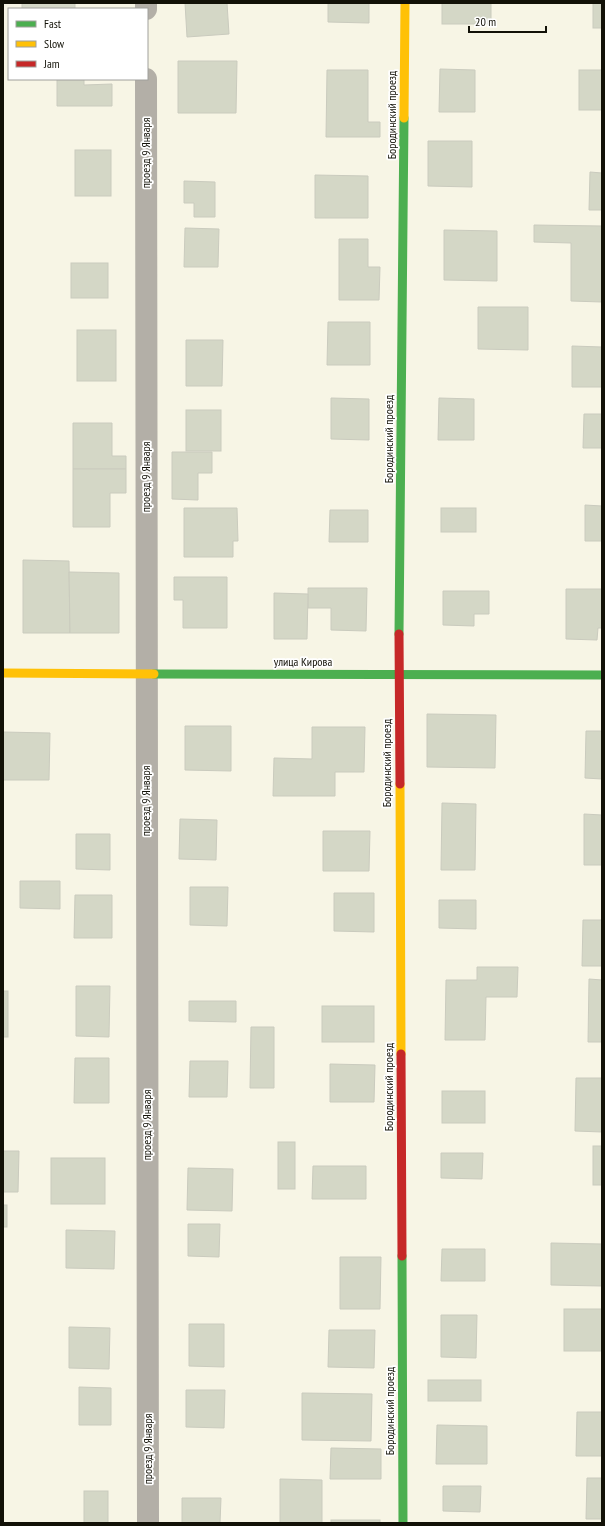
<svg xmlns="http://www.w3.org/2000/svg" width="605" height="1526" font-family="'PT Sans Narrow',sans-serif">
	<rect width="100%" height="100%" fill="#f7f5e5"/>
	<g fill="#d4d7c6" stroke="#cacbbe">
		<rect x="22" y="3" width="53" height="6"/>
		<path d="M185,3h42l2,31 -42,3z"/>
		<path d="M328,3h41v20l-41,-1z"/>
		<rect x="442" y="3" width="49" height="21"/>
		<rect x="593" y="3" width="9" height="25"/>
		<path d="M178,61h59l-1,52h-58z"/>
		<path d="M440,69l35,1v42h-36z"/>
		<path d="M327,70h41v52h12v15h-54z"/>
		<rect x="579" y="70" width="23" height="40"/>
		<path d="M57,79h27v6l28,-1v22h-55z"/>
		<path d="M428,141h44v46l-44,-1z"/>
		<rect x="75" y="150" width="36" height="46"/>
		<path d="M590,172l12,1v37h-13z"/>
		<path d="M315,175l53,1v42h-53z"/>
		<path d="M184,181l31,1v35h-21v-14h-10z"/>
		<path d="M534,225l68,1v76l-31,-1v-58l-37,-1z"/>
		<path d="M185,228l34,1 -1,38h-34z"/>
		<path d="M444,230l53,1v50l-53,-1z"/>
		<path d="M339,239h29v28h12l-1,33h-40z"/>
		<rect x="71" y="263" width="37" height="35"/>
		<path d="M478,307h50v43l-50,-1z"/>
		<path d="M328,322h42v43h-43z"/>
		<rect x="77" y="330" width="39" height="51"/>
		<path d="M186,340h37l-1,46h-36z"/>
		<path d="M572,346l30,1v40h-30z"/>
		<path d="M331,398l38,1v41l-38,-1z"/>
		<path d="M439,398l35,1v41h-36z"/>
		<rect x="186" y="410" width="35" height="41"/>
		<path d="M584,414h18v34h-19z"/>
		<path d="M73,423h39v33h14v13h-53z"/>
		<path d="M172,452h40v21h-14v27l-26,-1z"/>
		<path d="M73,469h53v24h-16v34h-37z"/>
		<path d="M585,505l17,1v35h-17z"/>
		<path d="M184,508h53l1,33h-5v16h-49z"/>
		<rect x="441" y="508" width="35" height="24"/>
		<path d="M330,510h38v32h-39z"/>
		<path d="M23,560l46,1 1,72h-47z"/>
		<path d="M69,572l50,1v60h-49z"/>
		<path d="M174,577h53v51h-44v-28h-9z"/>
		<path d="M308,588h59l-1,43 -35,-1v-22h-23z"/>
		<path d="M566,589h36v39h-4l-1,12 -31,-1z"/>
		<path d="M443,591h46v23h-15v12l-31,-1z"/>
		<path d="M274,593l34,1 -1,45h-33z"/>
		<path d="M427,714l69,1 -1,53 -68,-1z"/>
		<path d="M185,726h46v45l-46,-1z"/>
		<path d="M312,727h53l-1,45h-29v24h-62l1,-38 38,1z"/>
		<path d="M586,731h16v48l-17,-1z"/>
		<path d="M3,732l47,1 -1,47h-46z"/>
		<path d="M442,803l34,1 -1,66h-34z"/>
		<path d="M584,814l18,1v50h-18z"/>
		<path d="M180,819l37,1 -1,40 -37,-1z"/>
		<path d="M323,831h47l-1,40h-46z"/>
		<path d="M76,834h34v36l-34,-1z"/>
		<path d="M20,881h40v28l-40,-1z"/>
		<path d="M190,887h38l-1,39 -37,-1z"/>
		<path d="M334,893h40v39l-40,-1z"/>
		<path d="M75,895h37v43h-38z"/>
		<path d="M439,900h37v29l-37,-1z"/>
		<path d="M583,920h19v46h-20z"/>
		<path d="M477,967h41l-1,30h-31l-1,43h-40l1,-60h31z"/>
		<path d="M589,979l13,1v62h-14z"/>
		<path d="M76,986h34l-1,51 -33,-1z"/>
		<rect x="3" y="991" width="5" height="46"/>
		<path d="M189,1001h47v21l-47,-1z"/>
		<rect x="322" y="1006" width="52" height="36"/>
		<path d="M251,1027h23v61h-24z"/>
		<path d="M75,1058h34v45h-35z"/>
		<path d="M190,1061h38l-1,36h-38z"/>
		<path d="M330,1064l45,1 -1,37h-44z"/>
		<path d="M576,1078h26v54l-27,-1z"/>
		<rect x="442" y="1091" width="43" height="32"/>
		<rect x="278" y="1142" width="17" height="47"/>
		<rect x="593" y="1146" width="9" height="39"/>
		<path d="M3,1151h16l-1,41h-15z"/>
		<path d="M441,1153h42l-1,26 -41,-1z"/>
		<rect x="51" y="1158" width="54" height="46"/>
		<path d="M313,1166h53v33h-54z"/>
		<path d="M188,1168l45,1 -1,42 -45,-1z"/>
		<rect x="3" y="1205" width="4" height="22"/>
		<path d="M188,1224h32l-1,33 -31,-1z"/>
		<path d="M66,1230l49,1 -1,38 -48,-1z"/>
		<path d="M551,1243l51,1v42l-51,-1z"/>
		<path d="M442,1249h43v32h-44z"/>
		<path d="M340,1257h41l-1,52h-40z"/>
		<rect x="564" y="1309" width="38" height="42"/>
		<path d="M441,1315h36l-1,43 -35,-1z"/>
		<path d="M189,1324h35v43l-35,-1z"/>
		<path d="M69,1327l41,1 -1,41 -40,-1z"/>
		<path d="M329,1330h46l-1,38 -46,-1z"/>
		<rect x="428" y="1380" width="53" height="21"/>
		<path d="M79,1387l32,1v37h-32z"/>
		<path d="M186,1390h39l-1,38 -38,-1z"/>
		<path d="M302,1393l70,1 -1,47 -69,-1z"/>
		<path d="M577,1412h25v44h-26z"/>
		<path d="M437,1425l50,1v38h-51z"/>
		<path d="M331,1448l50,1v30h-51z"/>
		<path d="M587,1478h15v41h-16z"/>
		<path d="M280,1479l42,1v43h-42z"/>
		<path d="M443,1486h38l-1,26 -37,-1z"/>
		<rect x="84" y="1491" width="24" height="32"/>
		<path d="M182,1498h39l-1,25h-38z"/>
		<rect x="331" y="1520" width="49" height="3"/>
	</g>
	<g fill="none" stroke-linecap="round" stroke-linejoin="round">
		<g stroke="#b3afa7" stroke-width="22">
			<path d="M146,9v-6"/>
			<path d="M146,79l2,1444"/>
		</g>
		<g stroke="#4caf50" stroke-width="9">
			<path d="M399,634l5,-516"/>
			<path d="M154,674l448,1"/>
			<path d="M402,1256l1,267"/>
		</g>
		<g stroke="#ffc107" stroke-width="9">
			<path d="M404,118l1,-115"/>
			<path d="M3,673l151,1"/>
			<path d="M400,784l1,270"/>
		</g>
		<g stroke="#c62828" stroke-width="9">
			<path d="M399,634l1,150"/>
			<path d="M401,1054l1,202"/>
		</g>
	</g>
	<g text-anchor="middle" stroke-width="3.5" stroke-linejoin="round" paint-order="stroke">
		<g font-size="12" fill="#121107" stroke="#fff">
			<text transform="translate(392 115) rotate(-90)" y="4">Бородинский проезд</text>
			<text transform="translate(146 153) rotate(-90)" y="4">проезд 9 Января</text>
			<text transform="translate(389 439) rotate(-90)" y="4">Бородинский проезд</text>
			<text transform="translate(146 477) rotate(-90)" y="4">проезд 9 Января</text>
			<text x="303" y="666">улица Кирова</text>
			<text transform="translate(387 763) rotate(-90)" y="4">Бородинский проезд</text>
			<text transform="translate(146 801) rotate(-90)" y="4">проезд 9 Января</text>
			<text transform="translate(389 1087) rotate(-90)" y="4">Бородинский проезд</text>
			<text transform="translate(147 1125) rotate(-90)" y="4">проезд 9 Января</text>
			<text transform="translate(390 1411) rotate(-90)" y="4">Бородинский проезд</text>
			<text transform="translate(148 1449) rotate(-90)" y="4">проезд 9 Января</text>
		</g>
	</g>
	<rect width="605" height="1526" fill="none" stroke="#121107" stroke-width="8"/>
	<rect x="8" y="8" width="140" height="72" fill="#ffffff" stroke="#a0a09c"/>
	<rect x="16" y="21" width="20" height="6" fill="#4caf50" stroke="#a0a09c"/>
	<text x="44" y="28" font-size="12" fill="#121107">Fast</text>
	<rect x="16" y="41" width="20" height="6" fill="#ffc107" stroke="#a0a09c"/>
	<text x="44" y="48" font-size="12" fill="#121107">Slow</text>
	<rect x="16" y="61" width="20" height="6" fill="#c62828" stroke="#a0a09c"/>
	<text x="44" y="68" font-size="12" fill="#121107">Jam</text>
	<path d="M469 26v6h77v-6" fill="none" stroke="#121107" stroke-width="2"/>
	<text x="475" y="26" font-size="12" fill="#121107" stroke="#ffffff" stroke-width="3" paint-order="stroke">20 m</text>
</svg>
